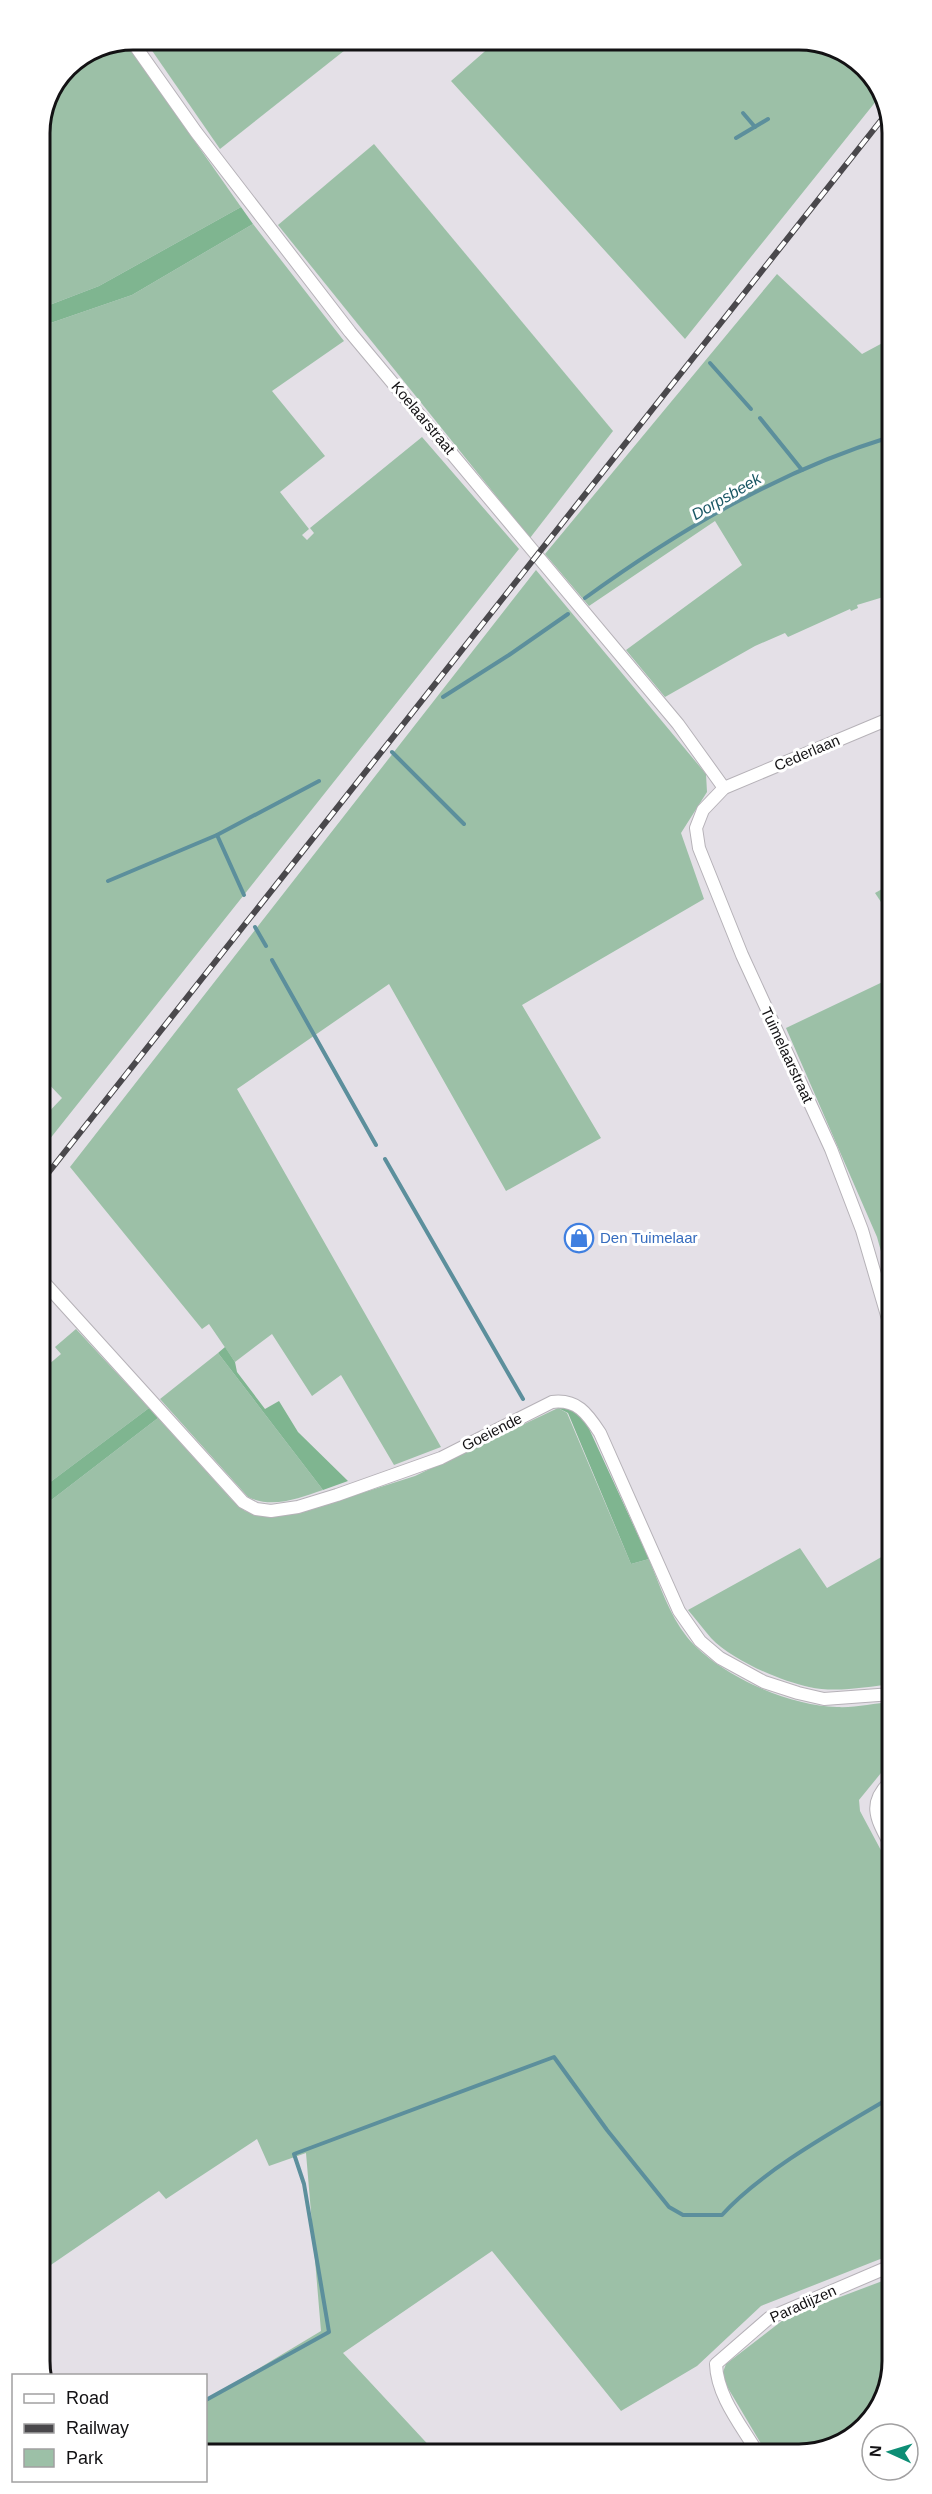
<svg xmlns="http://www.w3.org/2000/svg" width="932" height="2494" font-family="Arial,sans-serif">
	<rect width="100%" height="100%" fill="#e4e0e7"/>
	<g fill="#9cc0a7">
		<path d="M144,39h215l-139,110z"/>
		<path d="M488,39h318l51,20 24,36 -196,244 -234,-258 41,-36z"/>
		<path d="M125,42l116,165 -142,79 -60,23v-182l28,-61z"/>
		<path d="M374,144l239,287 -83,107 -252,-313z"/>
		<path d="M253,224l91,117 -72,50 53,65 -45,36 29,37 -7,6 5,5 7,-7 -4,-5 112,-91 97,112 -470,591 -8,-9v-11l21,-22 -22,-23 -1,-748 93,-32z"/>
		<path d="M777,274l85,80 28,-15v256l-33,10 1,3 -7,3 -1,-2 -62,28 -3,-4 -30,13 -90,51 -39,-47 116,-85 -27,-44 -126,85 -44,-52z"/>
		<path d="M536,570l170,204 1,18 -26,41 23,66 -182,106 79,133 -95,53 -117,-207 -152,105 204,358 -47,18 -53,-90 -29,21 -40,-62 -37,28 -26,-38 -7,5 -132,-162z"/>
		<path d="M891,884v33l-16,-24z"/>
		<path d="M891,978v309l-14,-50 -91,-209z"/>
		<path d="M76,1329l73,79 -108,81v-118l20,-17 -6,-7z"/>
		<path d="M218,1353l105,137c-24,8 -50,19 -75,7l-88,-98z"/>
		<path d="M558,1408l9,5 64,151 18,-5c11,27 20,55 38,78 31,38 102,69 150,70 18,1 37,-4 55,-5v63l-11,8 -22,27 1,11 32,60 1,383 -132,52 -64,60 -76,45 -129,-160 -149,102 93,100 -230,1v-54l115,-69 -15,-178 -37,13 -12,-27 -91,60 -7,-8 -117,80 -1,-763 117,-90 74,82 13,11 24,5 52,-10 94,-30z"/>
		<path d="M800,1548l27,40 65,-37v133c-26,3 -57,9 -83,3 -29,-6 -77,-27 -98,-49 -8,-9 -15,-19 -23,-28z"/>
		<path d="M893,2277v85l-20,57 -49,33h-58l-41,-69 -2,-11 3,-8 61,-47z"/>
	</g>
	<g fill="#7fb590">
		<path d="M241,207l12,17 -121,71 -93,32v-18l60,-23z"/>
		<path d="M225,1347l10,15 2,10 28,37 14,-8 19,31 50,49 -25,9 -105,-137z"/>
		<path d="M149,1408l9,10 -117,90v-19z"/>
		<path d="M558,1408l16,1 11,11 64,139 -18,5 -63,-151z"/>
	</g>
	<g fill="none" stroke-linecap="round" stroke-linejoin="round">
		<g stroke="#5c8f9c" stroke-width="4">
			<path d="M743,113l12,14"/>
			<path d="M736,138l32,-19"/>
			<path d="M710,363l41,46"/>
			<path d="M760,418l42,52"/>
			<path d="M585,598c94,-68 194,-127 305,-161"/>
			<path d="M443,697l66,-42 59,-41"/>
			<path d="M392,752l72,72"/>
			<path d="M217,835l27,60"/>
			<path d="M108,881l109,-46 102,-54"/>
			<path d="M255,927l11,19"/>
			<path d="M272,960l104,185"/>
			<path d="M385,1159l138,240"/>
			<path d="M42,2368l9,8"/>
			<path d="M206,2400l123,-68 -25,-148 -10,-30 260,-97 53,73 62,77 14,8h39c40,-45 119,-88 171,-119"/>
		</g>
		<g stroke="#b6b2b8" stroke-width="14">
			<g id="street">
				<path d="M131,40l65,92 154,200 328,392 46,64"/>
				<path d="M891,718l-167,70 -21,22 -7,18 3,20 43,107 89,194 31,81 29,99"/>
				<path d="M41,1279l202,223 13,7 15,2 27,-4 39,-12 104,-37 111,-56c25,-3 35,11 48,31l79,178 21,30 20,17 44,24 34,11 26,6 68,-5"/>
				<path d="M892,1780c-27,24 -14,41 0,68"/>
				<path d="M757,2452c-16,-27 -40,-56 -41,-88l53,-46 124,-53"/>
			</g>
		</g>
		<use href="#street" stroke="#fff" stroke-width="12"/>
		<g stroke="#4a484c" stroke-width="6">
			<path id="rail" d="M41,1182l849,-1073"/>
		</g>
		<use href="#rail" stroke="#fff" stroke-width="4" stroke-dasharray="11" stroke-linecap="butt"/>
	</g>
	<defs>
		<g id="shop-ring" transform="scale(1.5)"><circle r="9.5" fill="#fff" stroke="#3f7fe0" stroke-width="1.5"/><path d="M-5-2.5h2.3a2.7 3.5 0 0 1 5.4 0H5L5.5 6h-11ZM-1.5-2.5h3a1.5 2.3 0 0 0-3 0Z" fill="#3f7fe0"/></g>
	</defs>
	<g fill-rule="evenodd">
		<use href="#shop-ring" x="579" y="1238"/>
	</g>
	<g text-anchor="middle" stroke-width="6" stroke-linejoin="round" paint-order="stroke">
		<g font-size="15" fill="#131214" stroke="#fff">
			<text transform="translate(423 418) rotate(50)" y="5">Koelaarstraat</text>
			<text transform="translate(807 753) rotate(-23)" y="5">Cederlaan</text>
			<text transform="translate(787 1055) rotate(65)" y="5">Tuimelaarstraat</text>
			<text transform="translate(492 1432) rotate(-27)" y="5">Goeiende</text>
			<text transform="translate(803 2304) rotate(-24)" y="5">Paradijzen</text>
		</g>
		<g font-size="15" fill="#366cbe" stroke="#fff" text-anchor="start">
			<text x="600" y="1243">Den Tuimelaar</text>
		</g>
		<g font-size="16" font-style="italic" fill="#1b5865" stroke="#fff">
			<text transform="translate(726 496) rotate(-30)" y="6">Dorpsbeek</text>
		</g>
	</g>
	<path d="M0 0H932V2494H0ZM133 50H799A83 83 0 0 1 882 133V2361A83 83 0 0 1 799 2444H133A83 83 0 0 1 50 2361V133A83 83 0 0 1 133 50Z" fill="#fff" fill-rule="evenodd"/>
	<path fill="none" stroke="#131214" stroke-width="3" d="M133 50H799A83 83 0 0 1 882 133V2361A83 83 0 0 1 799 2444H133A83 83 0 0 1 50 2361V133A83 83 0 0 1 133 50Z"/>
	<rect x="12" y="2374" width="195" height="108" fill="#ffffff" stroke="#a1a0a1" stroke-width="1.5"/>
	<rect x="24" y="2394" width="30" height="9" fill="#ffffff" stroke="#a1a0a1" stroke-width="1.5"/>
	<text x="66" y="2404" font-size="18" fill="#131214">Road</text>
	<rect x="24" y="2424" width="30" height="9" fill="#4a484c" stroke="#a1a0a1" stroke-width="1.5"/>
	<text x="66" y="2434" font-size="18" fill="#131214">Railway</text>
	<rect x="24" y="2449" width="30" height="18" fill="#9cc0a7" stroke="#a1a0a1" stroke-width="1.5"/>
	<text x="66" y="2464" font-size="18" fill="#131214">Park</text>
	<g transform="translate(890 2452) rotate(274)"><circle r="28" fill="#ffffff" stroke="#a1a0a1" stroke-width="1.5"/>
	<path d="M0-4.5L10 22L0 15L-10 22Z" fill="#0d8e75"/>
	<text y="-9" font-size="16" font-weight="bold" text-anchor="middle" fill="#131214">N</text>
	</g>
</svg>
